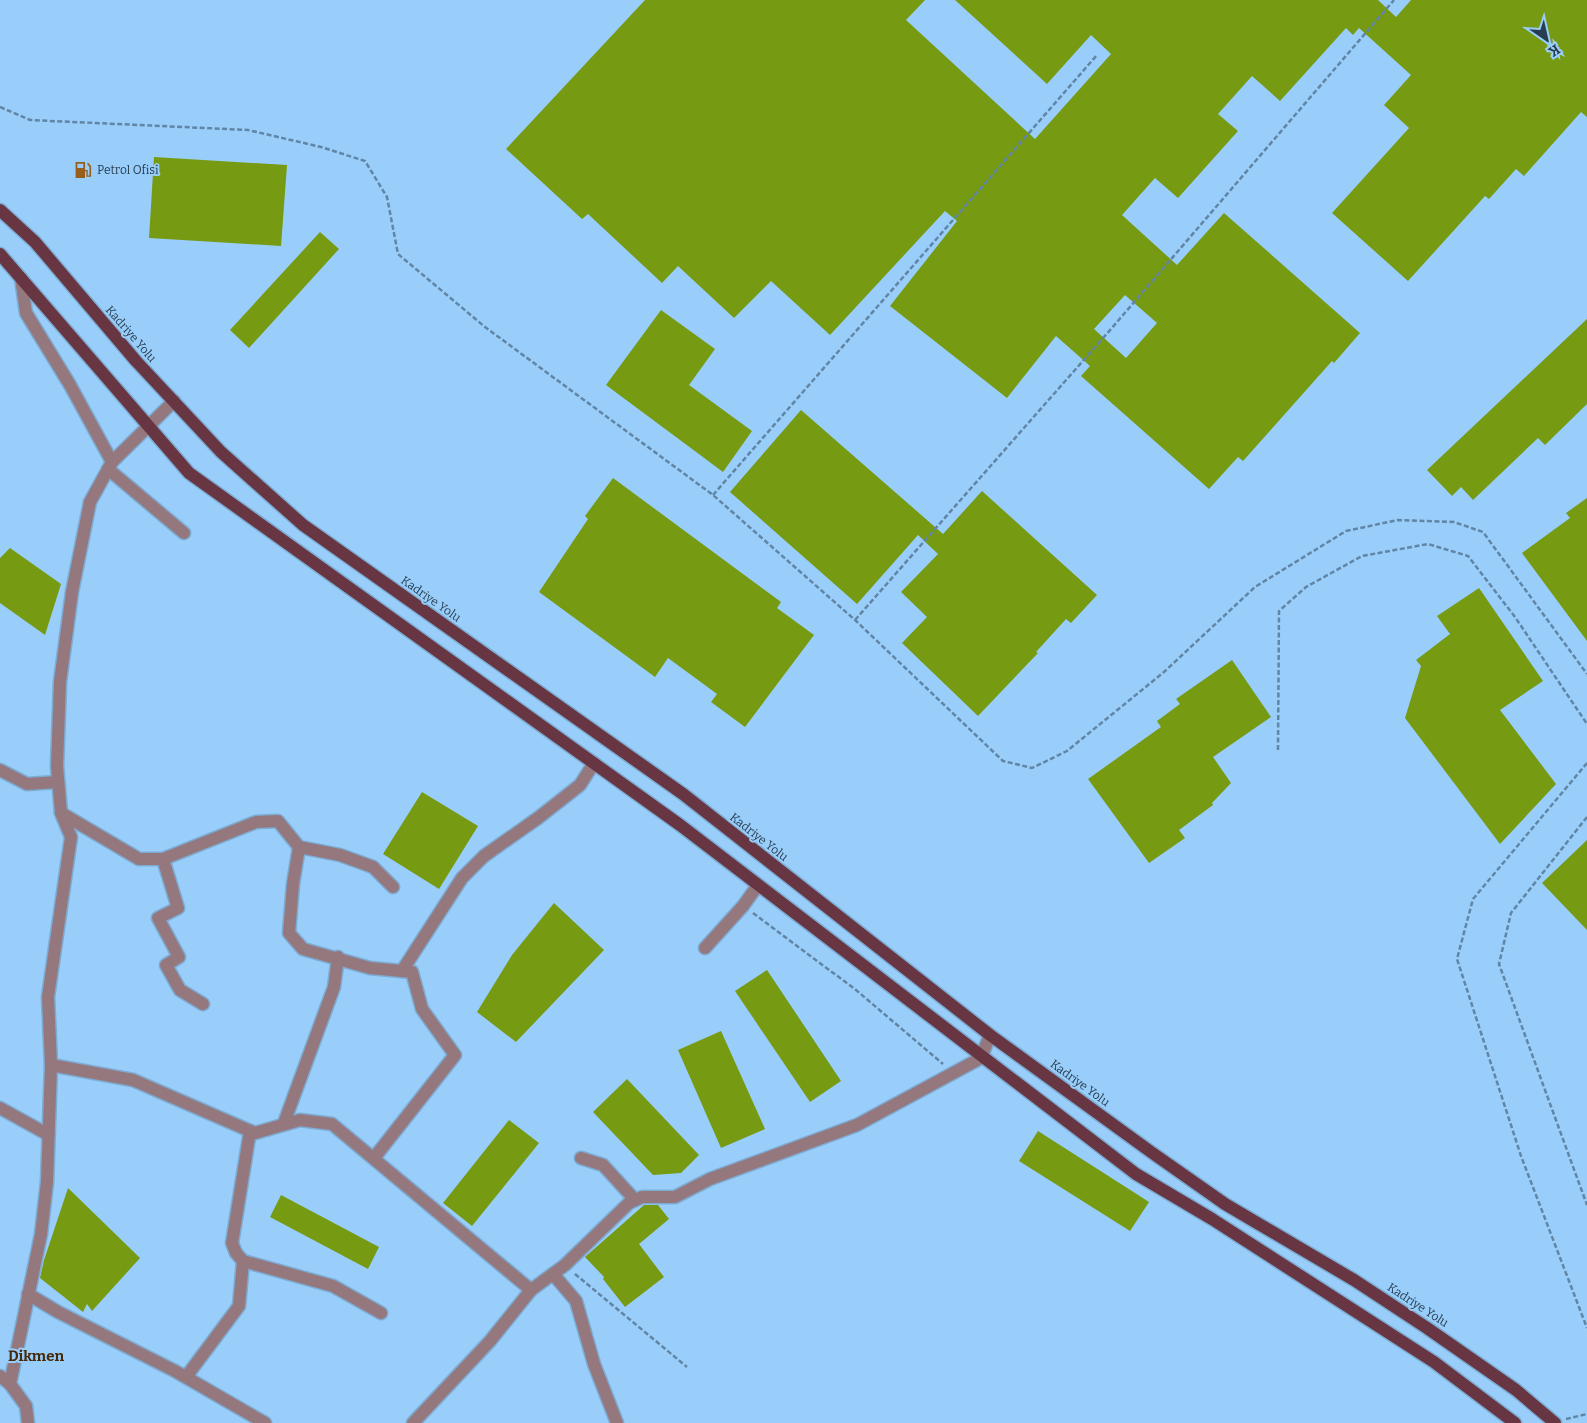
<svg xmlns="http://www.w3.org/2000/svg" width="1587" height="1423" font-family="Bitter,serif">
	<rect width="100%" height="100%" fill="#99cefb"/>
	<g fill="#779a13" fill-rule="evenodd">
		<path d="M645,0h280l-19,20 129,119 76,-85 -20,-19 -44,49 -92,-84h423l18,17 15,-17h176v117l-6,-5 -57,64 -8,-7 -27,30 -4,-3 -77,85 -76,-68 77,-85 -25,-23 27,-30 -52,-47 -6,7 -7,-7 -66,73 -28,-25 -34,38 20,17 -60,67 -23,-20 -33,37 55,50 47,-52 136,120 -26,30 -2,-2 -89,100 -5,-4 -29,32 -128,-113 9,-10 -34,-30 -49,62 -117,-92 67,-85 -12,-10 -115,124 -59,-54 -37,37 -56,-52 -16,17 -74,-69 -6,5 -76,-70zM1125,295l32,28 -31,35 -32,-29z"/>
		<path d="M154,157l133,8 -6,81 -132,-8z"/>
		<path d="M320,232l19,17 -90,99 -19,-18z"/>
		<path d="M661,310l54,39 -26,36 63,46 -29,41 -117,-87z"/>
		<path d="M1587,319v85l-42,41 -7,-7 -65,62 -12,-13 -9,9 -25,-26z"/>
		<path d="M801,410l142,124 39,-43 115,104 -26,28 -5,-4 -30,33 2,1 -60,63 -76,-73 25,-26 -26,-25 37,-38 -20,-19 -61,69 -127,-112z"/>
		<path d="M613,478l168,124 -4,6 37,27 -69,92 -34,-25 6,-8 -49,-36 -13,19 -116,-85 49,-73 -3,-3z"/>
		<path d="M1587,498v143l-65,-88 48,-35 -4,-5z"/>
		<path d="M10,548l51,36 -16,51 -45,-32v-45z"/>
		<path d="M1479,588l64,93 -43,29 56,74 -56,60 -95,-126 16,-52 -5,-6 34,-26 -13,-18z"/>
		<path d="M1232,660l39,57 -58,40 18,26 -19,20 1,2 -34,25 6,8 -36,25 -61,-84 73,-52 -4,-6 23,-17 -4,-5z"/>
		<path d="M422,792l56,34 -39,63 -56,-35z"/>
		<path d="M1587,840v90l-45,-47z"/>
		<path d="M554,903l50,47 -88,92 -39,-30 35,-57z"/>
		<path d="M767,970l74,111 -31,21 -75,-111z"/>
		<path d="M721,1031l44,98 -44,19 -43,-98z"/>
		<path d="M627,1079l72,76 -18,18 -28,2 -60,-63z"/>
		<path d="M509,1120l30,23 -67,83 -29,-23z"/>
		<path d="M1038,1131l111,71 -19,29 -111,-70z"/>
		<path d="M68,1188l72,70 -48,53 -5,-7 -4,8 -43,-34 4,-18z"/>
		<path d="M281,1195l98,52 -11,22 -98,-52z"/>
		<path d="M644,1205h14l11,14 -30,25 25,33 -39,30 -22,-28 1,-2 -19,-20z"/>
	</g>
	<g fill="none" stroke-linecap="round" stroke-linejoin="round">
		<g stroke="#7eabd2" stroke-width="15">
			<g id="minor">
				<path d="M21,278l5,35 44,72 42,77"/>
				<path d="M108,469l76,64"/>
				<path d="M0,770l27,14 31,-2"/>
				<path d="M61,813l78,46h24l93,-37 22,-1 21,26 41,8 33,12 20,20"/>
				<path d="M299,847l-6,37 -4,49 14,16 67,19 42,4 10,37 33,46 -81,103"/>
				<path d="M163,859l15,49 -20,10 21,39 -13,8 14,25 23,14"/>
				<path d="M705,948l38,-42 15,-21"/>
				<path d="M402,971l60,-93 22,-22 54,-38 42,-33 14,-22"/>
				<path d="M51,1065l82,15 122,53 45,-13 32,4 199,166"/>
				<path d="M0,1108l47,26"/>
				<path d="M284,1123l50,-136 4,-30"/>
				<path d="M250,1131l-18,112 4,10 7,8 90,25 48,27"/>
				<path d="M581,1158l22,7 32,35"/>
				<path d="M553,1274l23,27 18,63 23,59"/>
				<path d="M28,1294l30,18 117,59 90,52"/>
				<path d="M0,1376l10,8"/>
				<path d="M186,1377l53,-71 4,-45"/>
				<path d="M28,1423l-2,-17 -16,-22 31,-150 6,-52 4,-117 -3,-68 23,-160 -10,-24 -4,-47 3,-84 12,-90 18,-90 22,-40 62,-61"/>
				<path d="M413,1423l77,-82 41,-51 34,-25 64,-62 13,-6h33l35,-18 147,-54 124,-67 9,-23"/>
			</g>
		</g>
		<g stroke="#7eabd2" stroke-width="15">
			<g id="major">
				<path d="M0,210l35,32 101,119 85,91 82,73 380,269 307,241 161,117 74,52 129,76 73,48 89,62 39,33"/>
				<path d="M0,254l189,219 491,352 456,349 76,45 222,143 81,61"/>
			</g>
		</g>
		<g stroke="#6085a5" stroke-width="2.5" stroke-dasharray="5 2.5" stroke-linecap="butt">
			<path d="M0,107l30,13 218,10 73,17 44,14 22,36 11,57 87,73 228,168 142,125 148,141 29,7 35,-17 97,-79 91,-85 91,-56 52,-11 56,2 29,10 104,142"/>
			<path d="M713,495l384,-440"/>
			<path d="M855,620l256,-291 283,-329"/>
			<path d="M1278,750l1,-139 27,-24 56,-31 66,-12 40,12 47,61 72,107"/>
			<path d="M1587,763l-114,136 -16,60 64,197 66,172"/>
			<path d="M1587,817l-76,96 -12,51 88,241"/>
			<path d="M753,913l103,77 87,74"/>
			<path d="M575,1274l112,93"/>
			<path d="M1566,1419l21,-5"/>
		</g>
		<use href="#minor" stroke="#95787e" stroke-width="12"/>
		<use href="#major" stroke="#673642" stroke-width="12"/>
	</g>
	<defs>
		<g id="fuel-bare" transform="scale(1.35)"><path d="M-5.5-6h7V0h2V4h1.3V-2.5L3-4.5l.8-.8L6-3V5H2.5V1h-1V6h-7ZM-4.2-4.7v3.2H.2V-4.7Z" fill="#985e1c" stroke="#99cefb" stroke-width="2.5" paint-order="stroke"/></g>
	</defs>
	<g fill-rule="evenodd">
		<use href="#fuel-bare" x="83" y="170"/>
	</g>
	<g text-anchor="middle" stroke-width="4" stroke-linejoin="round" paint-order="stroke">
		<g font-size="12" fill="#283e50" stroke="#99cefb" text-anchor="start">
			<text x="97" y="174">Petrol Ofisi</text>
		</g>
		<g font-size="12" fill="#283e50" stroke="#99cefb">
			<text transform="translate(131 334) rotate(49)" y="4">Kadriye Yolu</text>
			<text transform="translate(431 599) rotate(35)" y="4">Kadriye Yolu</text>
			<text transform="translate(759 837) rotate(38)" y="4">Kadriye Yolu</text>
			<text transform="translate(1080 1083) rotate(36)" y="4">Kadriye Yolu</text>
			<text transform="translate(1418 1305) rotate(33)" y="4">Kadriye Yolu</text>
		</g>
		<g font-size="15" font-weight="bold" fill="#462a0b" stroke="#99cefb">
			<text x="36" y="1361">Dikmen</text>
		</g>
	</g>
	<g transform="translate(1547 40) rotate(146)" stroke="#99cefb" stroke-width="4" paint-order="stroke">
	<path d="M0-4L9 19L0 12L-9 19Z" fill="#283e50"/>
	<text y="-8" font-size="14" font-weight="bold" text-anchor="middle" fill="#283e50">K</text>
	</g>
</svg>
